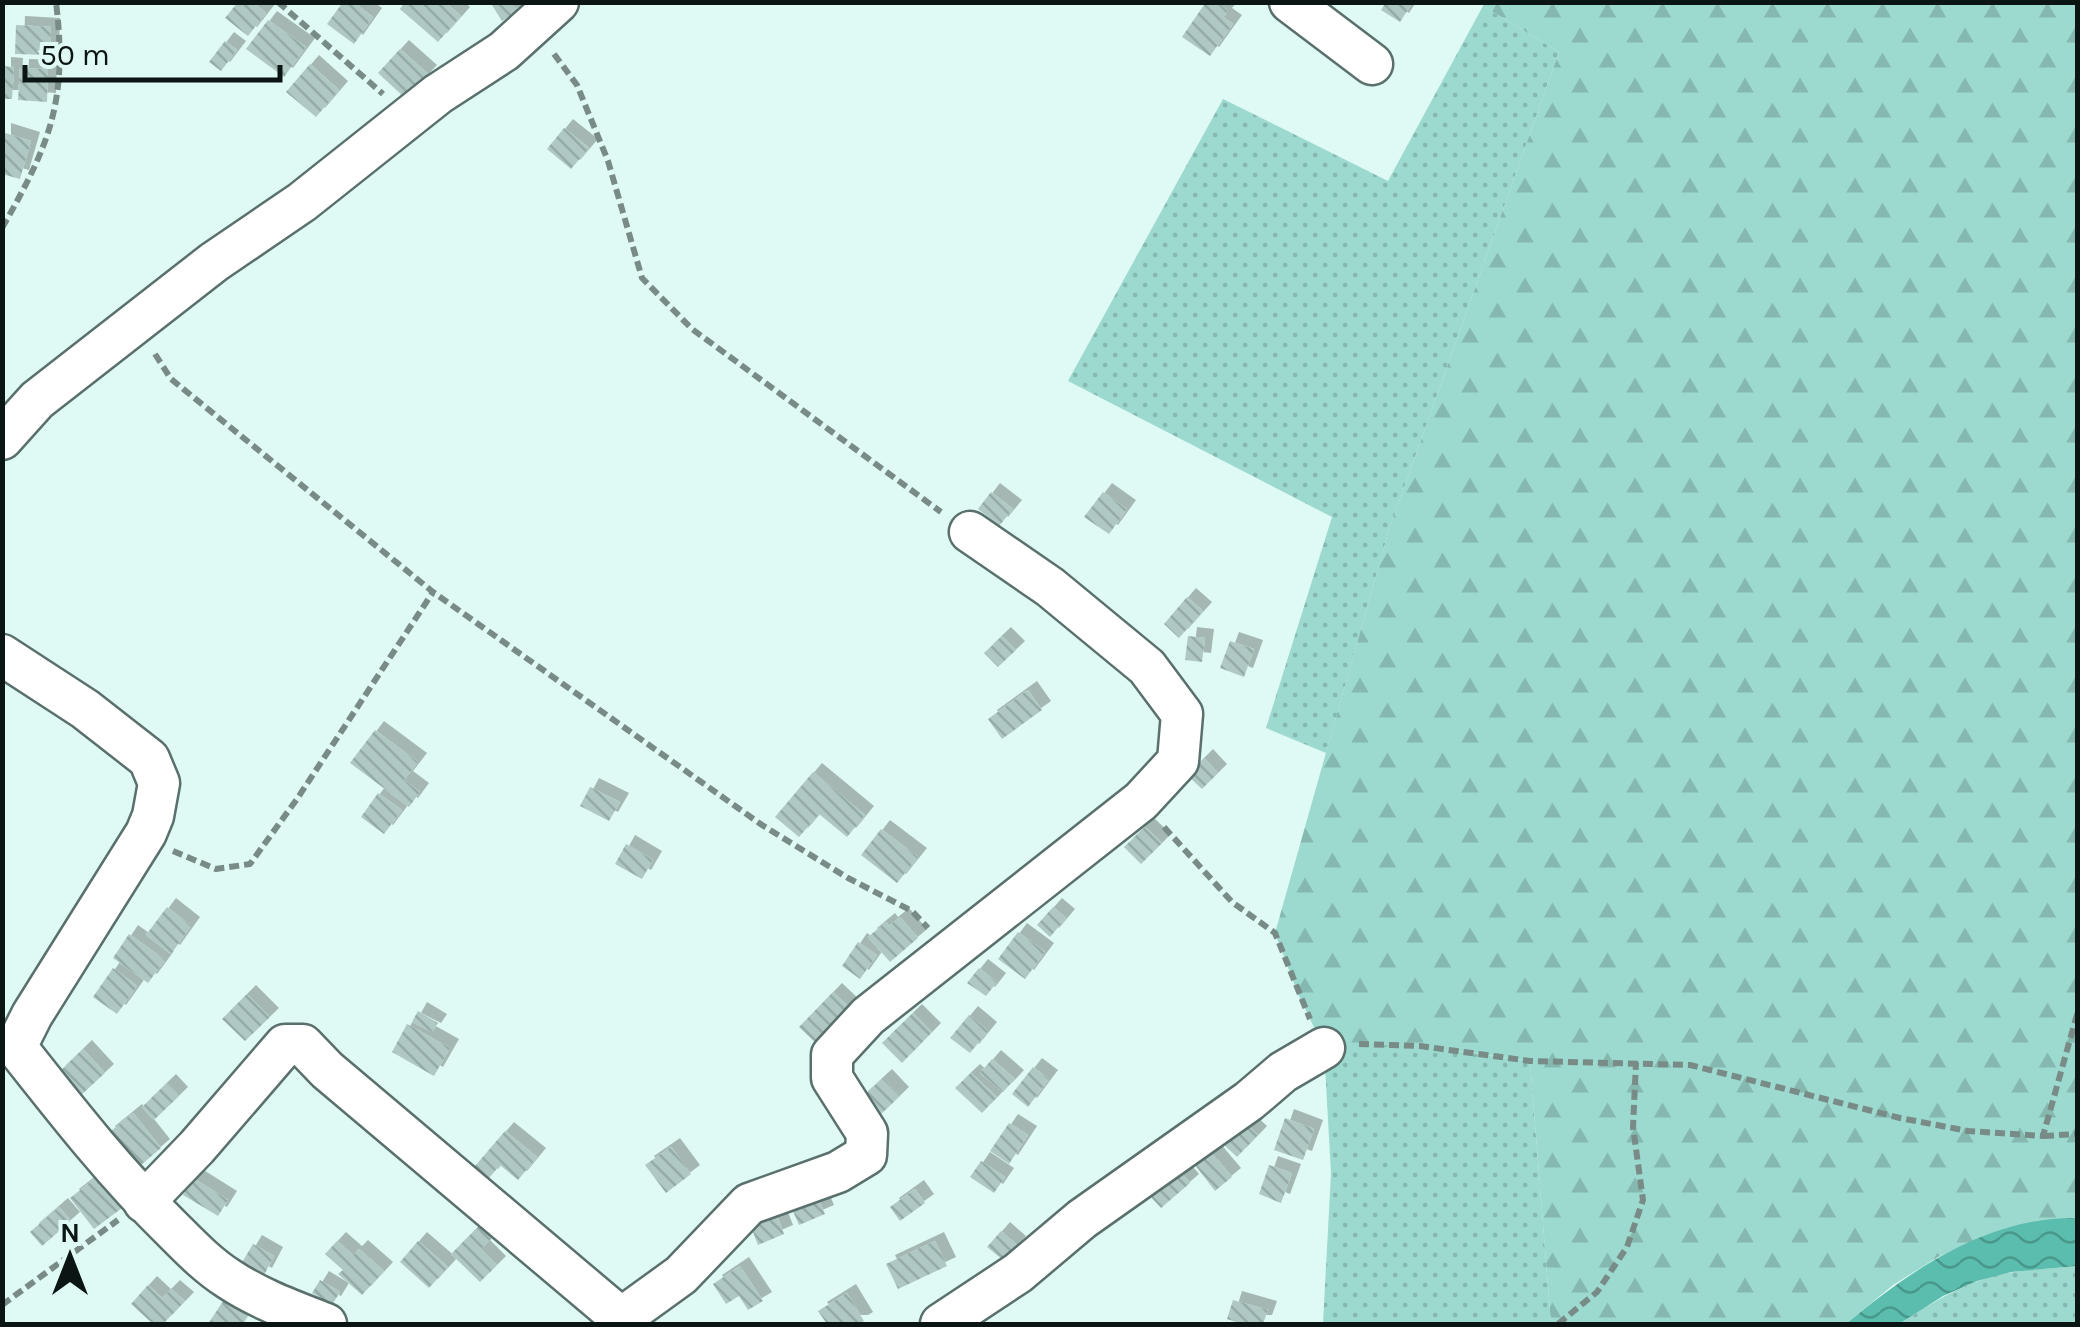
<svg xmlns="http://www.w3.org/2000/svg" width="2080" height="1327" font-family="Karla,sans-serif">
	<defs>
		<pattern id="grass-dots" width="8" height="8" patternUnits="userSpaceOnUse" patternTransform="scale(2.5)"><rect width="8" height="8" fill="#9cd9ce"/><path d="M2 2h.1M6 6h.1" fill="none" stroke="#85b9b0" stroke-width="1.8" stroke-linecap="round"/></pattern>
		<pattern id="forest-firs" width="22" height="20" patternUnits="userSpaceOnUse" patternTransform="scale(2.5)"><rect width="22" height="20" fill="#9cd9ce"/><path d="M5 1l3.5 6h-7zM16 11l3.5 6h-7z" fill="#85b9b0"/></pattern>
		<pattern id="water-waves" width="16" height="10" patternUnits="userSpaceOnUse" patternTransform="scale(2.5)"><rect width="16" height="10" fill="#5bbdae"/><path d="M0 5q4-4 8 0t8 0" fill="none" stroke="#49988c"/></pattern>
		<pattern id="building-back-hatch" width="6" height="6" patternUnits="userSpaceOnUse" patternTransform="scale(2.5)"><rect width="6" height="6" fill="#afc8c3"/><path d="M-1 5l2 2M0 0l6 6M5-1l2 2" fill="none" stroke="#95aba7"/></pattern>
		<filter id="shadow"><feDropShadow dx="9" dy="-9" stdDeviation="0" flood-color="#0004"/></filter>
	</defs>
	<rect width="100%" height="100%" fill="#dff9f4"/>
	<g fill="url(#grass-dots)">
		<path d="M1483,6l76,46 -170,478 -63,223 -60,-25 66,-211 -264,-136 155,-282 165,82z"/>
		<path d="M1369,1043l51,3 110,15 21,263h-228l8,-151 -7,-125z"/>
		<path d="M2077,1266v58h-178c36,-23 72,-46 115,-52 21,-3 42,-4 63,-6z"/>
	</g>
	<path fill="url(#forest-firs)" d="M1484,3h593v1215l-48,5 -58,19 -33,15 -45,28 -47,39h-295l-21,-263c-69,-9 -136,-21 -206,-13l-26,-54 -23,-61 114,-403 170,-478 -76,-46z"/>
	<path fill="url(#water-waves)" d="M2077,1218v48l-66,6 -34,9 -34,15 -44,28h-53c66,-55 142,-107 231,-106z"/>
	<g fill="url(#building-back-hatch)" filter="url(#shadow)">
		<path d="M238,2h15l13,11 -18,23 -23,-18z"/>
		<path d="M343,2h10l20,15 -19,27 -27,-20z"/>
		<path d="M405,2h40l16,14 -23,26 -38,-33z"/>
		<path d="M490,2h23l5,9 -16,10z"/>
		<path d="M1206,2h11l11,9 -5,6 10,7 -23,32 -28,-19z"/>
		<path d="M1386,2h27l-13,20 -19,-12z"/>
		<path d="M268,20l38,27 -22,30 -38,-28z"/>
		<path d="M16,25l35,2 -1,28 -35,-1z"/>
		<path d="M225,41l12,9 -16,21 -12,-9z"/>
		<path d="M400,49l28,25 -23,24 -27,-25z"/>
		<path d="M310,64l29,26 -23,27 -30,-25z"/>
		<path d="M2,66l12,1 -2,32h-10z"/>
		<path d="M20,68l28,1 -1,33 -29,-2z"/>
		<path d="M564,128l25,20 -18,21 -24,-20z"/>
		<path d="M2,132l29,9 -11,38 -18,-5z"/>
		<path d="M991,492l22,17 -14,17 -21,-17z"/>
		<path d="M1103,492l24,17 -18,25 -25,-17z"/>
		<path d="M1187,597l16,14 -24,27 -15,-14z"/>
		<path d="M1002,636l14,14 -18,17 -14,-14z"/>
		<path d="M1188,636l17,2 -3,24 -17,-2z"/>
		<path d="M1230,641l24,8 -10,28 -24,-9z"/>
		<path d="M1028,690l14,20 -40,29 -14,-20z"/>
		<path d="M375,730l43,32 -14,18 16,12 -11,15 -59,-44z"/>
		<path d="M1204,758l14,15 -16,16 -15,-14z"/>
		<path d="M813,772l52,43 -18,22 -28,-23 -20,23 -24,-20z"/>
		<path d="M590,787l30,15 -11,19 -29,-15z"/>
		<path d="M378,793l24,17 -18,24 -23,-17z"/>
		<path d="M1145,827l17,16 -21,21 -17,-17z"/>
		<path d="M881,829l37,28 -21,26 -36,-28z"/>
		<path d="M626,844l27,16 -11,19 -27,-15z"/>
		<path d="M167,907l24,19 -20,28 -25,-19z"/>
		<path d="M1053,907l13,11 -16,19 -13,-12z"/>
		<path d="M900,917l18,21 -28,24 -22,-25 18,-15 3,4z"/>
		<path d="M1018,932l27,20 -20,27 -27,-20z"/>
		<path d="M129,934l36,26 -17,23 -35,-25z"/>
		<path d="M858,942l19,13 -17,24 -18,-13z"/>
		<path d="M113,968l24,18 -20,28 -24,-17z"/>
		<path d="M979,968l18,14 -11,14 -19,-13z"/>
		<path d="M833,992l21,20 -33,36 -22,-21z"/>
		<path d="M247,994l23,23 -25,24 -23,-22z"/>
		<path d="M418,1011l20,12 -6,9 -20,-10z"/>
		<path d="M913,1013l19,19 -30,31 -20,-20z"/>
		<path d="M969,1015l19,16 -18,22 -20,-15z"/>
		<path d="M407,1024l43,24 -16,28 -42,-24z"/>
		<path d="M83,1049l22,24 -26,24 -22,-23z"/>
		<path d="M992,1059l23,20 -12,13 -23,-19z"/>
		<path d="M1033,1067l16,12 -21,28 -16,-13z"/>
		<path d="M971,1073l26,24 -15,16 -27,-25z"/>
		<path d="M883,1078l17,18 -23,22 -18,-18z"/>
		<path d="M167,1083l12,13 -25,24 -12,-13z"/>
		<path d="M133,1113l28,35 -26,22 -29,-35z"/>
		<path d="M1285,1118l29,11 -11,31 -29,-10z"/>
		<path d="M1243,1121l15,14 -21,22 -16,-15z"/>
		<path d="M1009,1123l19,12 -19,29 -19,-13z"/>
		<path d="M505,1131l32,26 -19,23 -18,-15 -11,13 -14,-12z"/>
		<path d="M671,1147l20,27 -25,19 -21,-28z"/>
		<path d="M1211,1152l21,25 -17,14 -20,-26z"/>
		<path d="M981,1161l24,16 -11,16 -24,-16z"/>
		<path d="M1269,1165l23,8 -11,30 -22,-9z"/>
		<path d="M1178,1169l12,14 -29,25 -13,-14z"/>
		<path d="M102,1173l24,32 -32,24 -24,-31z"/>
		<path d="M193,1178l35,22 -10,16 -35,-21z"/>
		<path d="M915,1189l10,14 -25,18 -10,-14z"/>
		<path d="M819,1200l6,14 -26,11 -6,-14z"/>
		<path d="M59,1207l12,14 -29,25 -12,-14z"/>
		<path d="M777,1216l7,18 -26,11 -7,-18z"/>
		<path d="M482,1223l13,12 -14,14 16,16 -17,17 -29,-28z"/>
		<path d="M1001,1231l16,14 -14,15 -16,-13z"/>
		<path d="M337,1241l16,14 6,-6 25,22 -22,24 -24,-21 5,-4 -18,-16z"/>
		<path d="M418,1241l30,26 -19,21 -29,-26z"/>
		<path d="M935,1241l12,25 -49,23 -12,-25z"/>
		<path d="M253,1244l21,12 -11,21 -22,-13z"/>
		<path d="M740,1266l23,35 -15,9 -9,-14 -13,8 -13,-20z"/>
		<path d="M320,1280l20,12 -8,13 -20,-12z"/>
		<path d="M148,1285l14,13 9,-9 14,12 -22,23h-10l-22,-20z"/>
		<path d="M233,1286l24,16 -14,22h-35z"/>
		<path d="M847,1293l17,28 -5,3h-32l-9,-13z"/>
		<path d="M1233,1300l35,10 -5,14h-21l-15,-5z"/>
	</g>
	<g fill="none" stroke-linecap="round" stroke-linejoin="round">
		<g stroke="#59706c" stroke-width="45">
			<g id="minor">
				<path d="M1290,2l82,62"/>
				<path d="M2,439l35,-39 177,-138 88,-60 136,-108 66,-43 54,-49"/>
				<path d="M2,655l83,54 64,50 10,24 -6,33 -7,17 -114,182 -16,32c49,62 98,125 155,181 18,18 36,37 58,51 30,20 64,32 97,45"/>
				<path d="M144,1202l53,-55 88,-102h18l24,25 301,254"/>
				<path d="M623,1317l58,-42 68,-71 89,-32 28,-17 1,-22 -35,-55v-23l36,-39 273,-215 37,-40 4,-47 -35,-47 -97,-80 -80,-55"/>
				<path d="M941,1324l77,-51 64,-54 167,-118 34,-29 41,-24"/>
			</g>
		</g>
		<g stroke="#788b87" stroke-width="6" stroke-dasharray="10 5" stroke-linecap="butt">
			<path d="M278,2l105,92"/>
			<path d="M554,54l23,31 31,76 34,117 50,51 249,183"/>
			<path d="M2,228c48,-84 66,-127 54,-226"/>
			<path d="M155,354l16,25 262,213 329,233 86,53 64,33 16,17"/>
			<path d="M1164,827l68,75 43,31 35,86"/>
			<path d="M173,851l43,18 34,-5 47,-65 136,-207"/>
			<path d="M1359,1044l61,2 110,15 160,4 210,53 68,13 75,5 35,-125"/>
			<path d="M2044,1136l34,-2"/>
			<path d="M2,1305l116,-85"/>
			<path d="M1558,1324l39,-32 30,-45 16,-47 -10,-73 3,-65"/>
		</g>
		<use href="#minor" stroke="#fff" stroke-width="40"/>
	</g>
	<rect width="2080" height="1327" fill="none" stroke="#0b1513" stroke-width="10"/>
	<g transform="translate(70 1257)" stroke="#dff9f4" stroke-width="8" paint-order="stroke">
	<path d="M0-8L18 38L0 25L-18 38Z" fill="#0b1513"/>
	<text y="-15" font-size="28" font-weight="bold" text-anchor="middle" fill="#0b1513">N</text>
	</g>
	<path d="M25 65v15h255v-15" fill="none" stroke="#0b1513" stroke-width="5"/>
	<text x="40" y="65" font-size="30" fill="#0b1513" stroke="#dff9f4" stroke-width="8" paint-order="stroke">50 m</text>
</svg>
